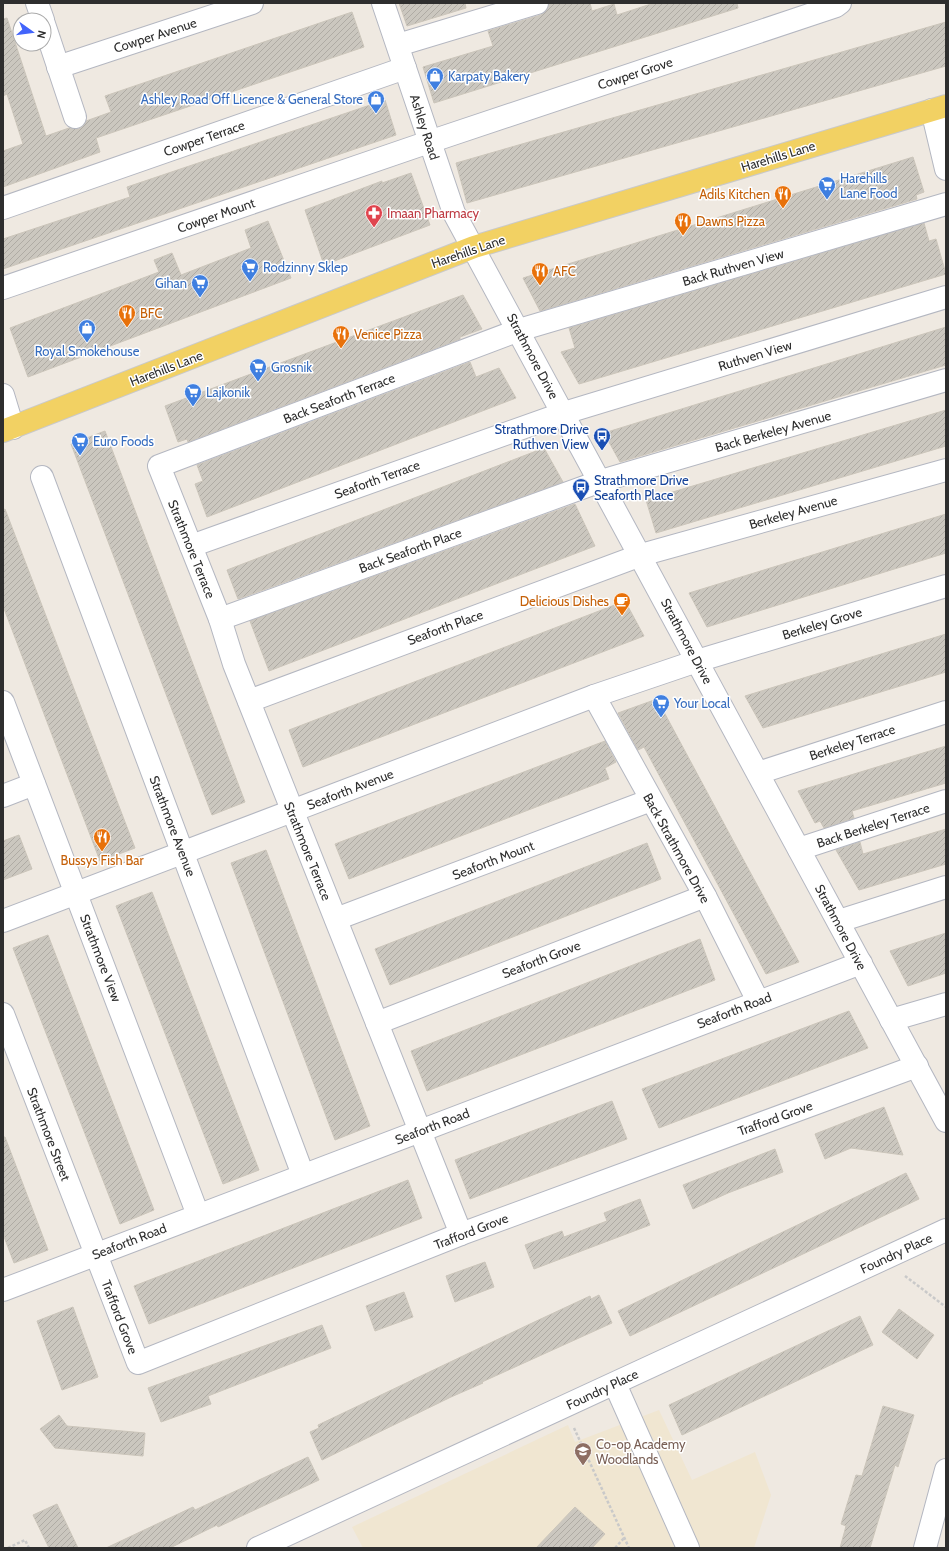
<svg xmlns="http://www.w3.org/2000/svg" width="949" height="1551" font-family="Cabin,sans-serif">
	<defs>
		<pattern id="building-hatch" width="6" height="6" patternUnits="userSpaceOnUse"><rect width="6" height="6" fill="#cbc7bf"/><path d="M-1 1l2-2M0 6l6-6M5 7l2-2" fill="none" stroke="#afaba4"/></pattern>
	</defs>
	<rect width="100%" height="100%" fill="#efe9e1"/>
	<path fill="#f0e6d1" d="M659,1410l33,70 63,-28 16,43 -17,53h-391l-11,-21 216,-102 7,17z"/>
	<g fill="url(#building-hatch)" stroke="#cbc5ba">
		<path d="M399,3h66l1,5 -59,18z"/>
		<path d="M549,3h41l2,8 22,-7 3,11 37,-12h83l1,5 -304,95 -11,-36 70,-21 -5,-15 53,-16 5,-4z"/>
		<path d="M352,12l12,35 -268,91 4,14 -97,35v-36l20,-7 -16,-50 -4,2v-77l4,-1 39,118 23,-8 10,1 7,-8 25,-9 -6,-16z"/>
		<path d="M946,22v44l-479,137 -11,-40z"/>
		<path d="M385,100l11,35 -393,134v-30l127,-42 -3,-10z"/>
		<path d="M913,157l11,35 -8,3 1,4 -377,112 -17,-33z"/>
		<path d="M411,173l19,52 -106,40 -19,-55 77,-29v2z"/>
		<path d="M268,221l23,57 -263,99 -18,-49 149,-56 -5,-12 18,-7 9,22 70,-27 -6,-18z"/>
		<path d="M924,223l5,18 7,-2 10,35 -367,110 -18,-32 14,-4 -6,-20z"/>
		<path d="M463,295l19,34 -22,8v2l-272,103 -1,-3 -9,3 -13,-36z"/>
		<path d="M946,327v38l-27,8 -299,89 -16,-29z"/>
		<path d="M470,362l6,15 23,-9 17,30 -309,119 -12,-33 8,-3 -6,-16z"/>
		<path d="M946,410v36l-290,87 -10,-33z"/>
		<path d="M105,431l140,371 -33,13 -141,-371z"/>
		<path d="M544,448l19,34 -325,117 -11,-29z"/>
		<path d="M575,504l20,42 -326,125 -19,-50z"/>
		<path d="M5,509l130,339 -35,13 -97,-255v-96z"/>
		<path d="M946,514v39l-239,74 -18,-34z"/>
		<path d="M625,601l19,35 -341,131 -14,-37z"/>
		<path d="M946,634v38l-183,56 -18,-32z"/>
		<path d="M657,699l86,160 56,103 -33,12 -122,-227 -6,3 -20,-37z"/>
		<path d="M605,741l11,21 -11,6 4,11 -260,100 -14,-35z"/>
		<path d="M946,746v37l-94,28 2,7 -30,10 -4,-7 -5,2 -17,-32z"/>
		<path d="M946,829v35l-87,26 -23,-40 24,-8 3,12z"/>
		<path d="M19,835l13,34 -29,11v-39z"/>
		<path d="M647,843l14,36 -271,106 -15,-36z"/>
		<path d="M266,850l104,276 -35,14 -104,-277z"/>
		<path d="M152,892l107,278 -36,14 -107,-278z"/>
		<path d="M946,933v40l-38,13 -18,-35z"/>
		<path d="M48,935l106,275 -34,14 -107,-276z"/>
		<path d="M700,939l15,41 -288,111 -16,-40z"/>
		<path d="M849,1011l19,37 -209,80 -17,-39z"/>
		<path d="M612,1101l15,38 -157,60 -15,-39z"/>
		<path d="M884,1107l19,48 -52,-7 -26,11 -10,-25z"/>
		<path d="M3,1137h2l43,113 -34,13 -11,-29z"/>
		<path d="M775,1149l8,23 -55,21 -35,16 -10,-24z"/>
		<path d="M906,1173l13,26 -289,137 -12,-25z"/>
		<path d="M408,1180l14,38 -273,106 -15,-38z"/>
		<path d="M640,1199l10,26 -116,44 -9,-24 37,-14 2,6 43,-16 -3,-8z"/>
		<path d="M485,1262l9,25 -39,15 -9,-26z"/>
		<path d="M404,1292l9,25 -38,14 -9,-25z"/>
		<path d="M599,1295l13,28 -130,59 1,1 -32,14 -129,63 -12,-28 9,-4 -1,-3 212,-101 60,-28 1,3z"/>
		<path d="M73,1307l25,70 -36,13 -25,-69z"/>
		<path d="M899,1309l35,26 -17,24 -35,-27z"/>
		<path d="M860,1316l13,29 -191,90 -13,-30z"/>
		<path d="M322,1325l9,23 -123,48 3,8 -50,18 -13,-34z"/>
		<path d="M883,1406l31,9 -16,52 -3,-2 -25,83h-30l6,-22 -5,-2 15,-49 6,1z"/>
		<path d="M59,1415l8,11 78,7 -2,23 -88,-8 -15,-19z"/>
		<path d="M308,1457l11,23 -101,47 -1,-2 -47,23h-64l87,-41 2,3z"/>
		<path d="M57,1504l10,21 11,23h-29l-16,-33z"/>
		<path d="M575,1507l30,27 -13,14h-56z"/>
	</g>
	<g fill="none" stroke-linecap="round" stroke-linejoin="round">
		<g stroke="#b4b7c1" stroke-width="24">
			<g id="minor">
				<path d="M37,3l6,17"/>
				<path d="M383,3l71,210 492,908"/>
				<path d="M44,24l31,93"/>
				<path d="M398,45l139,-42"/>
				<path d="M58,67l194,-64"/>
				<path d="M932,110l14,59"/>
				<path d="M3,208l402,-140"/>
				<path d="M3,288l426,-146 407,-136 4,-3"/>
				<path d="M3,395l10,33"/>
				<path d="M42,477l261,698"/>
				<path d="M191,546l373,-133 382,-116"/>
				<path d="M220,619l381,-138 345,-101"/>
				<path d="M594,696l111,200 53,105"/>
				<path d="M249,701l392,-146 305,-85"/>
				<path d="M3,702l195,513"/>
				<path d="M758,773l188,-61"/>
				<path d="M3,796l31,-12"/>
				<path d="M799,849l147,-48"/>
				<path d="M336,919l315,-119"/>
				<path d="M3,921l591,-225 103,-35 249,-75"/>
				<path d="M839,921l107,-34"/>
				<path d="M3,1014l135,349 323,-129 456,-168"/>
				<path d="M891,1020l55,-16"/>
				<path d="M377,1023l328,-127"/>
				<path d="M461,1234l-227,-570 -14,-45 -61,-153 360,-136 427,-126"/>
				<path d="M3,1290l858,-327"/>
				<path d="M615,1384l73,164"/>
				<path d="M258,1548l688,-318"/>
				<path d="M925,1548l21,-78"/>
			</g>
		</g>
		<g stroke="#c9c9c9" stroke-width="24">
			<path id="major" d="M3,431l471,-184 472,-141"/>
		</g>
		<g stroke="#c9c9c9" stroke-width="2.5" stroke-dasharray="3 2" stroke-linecap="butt">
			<path d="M905,1276l41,31"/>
			<path d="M574,1428l55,120"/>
			<path d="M8,1548l17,-8 4,8"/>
			<path d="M615,1548l9,-10"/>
		</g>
		<use href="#minor" stroke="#fff" stroke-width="22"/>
		<use href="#major" stroke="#f2d163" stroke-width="22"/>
	</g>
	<defs>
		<g id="shop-pin" transform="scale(0.9)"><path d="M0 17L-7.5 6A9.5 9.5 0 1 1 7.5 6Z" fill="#3f7fe0" stroke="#fff"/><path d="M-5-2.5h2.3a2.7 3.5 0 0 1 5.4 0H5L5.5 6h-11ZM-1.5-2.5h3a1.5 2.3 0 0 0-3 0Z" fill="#fff"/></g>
		<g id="supermarket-pin" transform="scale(0.9)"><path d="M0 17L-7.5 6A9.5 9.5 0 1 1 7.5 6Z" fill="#3f7fe0" stroke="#fff"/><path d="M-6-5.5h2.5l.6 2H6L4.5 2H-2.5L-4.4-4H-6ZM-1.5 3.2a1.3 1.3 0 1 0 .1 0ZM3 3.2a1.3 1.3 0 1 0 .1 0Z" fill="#fff"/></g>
		<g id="restaurant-pin" transform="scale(0.9)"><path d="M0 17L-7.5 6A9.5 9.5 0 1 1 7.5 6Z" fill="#e8710a" stroke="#fff"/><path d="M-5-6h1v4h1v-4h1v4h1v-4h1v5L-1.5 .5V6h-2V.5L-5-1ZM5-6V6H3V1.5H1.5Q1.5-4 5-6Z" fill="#fff"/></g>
		<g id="pharmacy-pin" transform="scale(0.9)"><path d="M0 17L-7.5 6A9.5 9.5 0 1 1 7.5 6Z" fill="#e0444e" stroke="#fff"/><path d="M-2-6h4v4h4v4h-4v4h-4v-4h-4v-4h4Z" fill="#fff"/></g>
		<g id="bus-pin" transform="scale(0.9)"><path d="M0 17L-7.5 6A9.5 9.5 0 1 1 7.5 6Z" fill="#1a4fb4" stroke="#fff"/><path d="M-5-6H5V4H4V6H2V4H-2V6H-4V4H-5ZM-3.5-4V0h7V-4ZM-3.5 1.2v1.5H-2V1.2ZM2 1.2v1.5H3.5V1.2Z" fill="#fff"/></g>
		<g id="cafe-pin" transform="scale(0.9)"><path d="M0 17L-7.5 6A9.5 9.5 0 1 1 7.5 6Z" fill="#e8710a" stroke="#fff"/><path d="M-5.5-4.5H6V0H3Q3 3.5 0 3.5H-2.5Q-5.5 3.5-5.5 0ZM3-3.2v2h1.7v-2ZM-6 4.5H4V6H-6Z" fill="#fff"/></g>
		<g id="school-pin" transform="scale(0.9)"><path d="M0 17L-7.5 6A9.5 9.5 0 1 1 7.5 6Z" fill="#8d6e63" stroke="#fff"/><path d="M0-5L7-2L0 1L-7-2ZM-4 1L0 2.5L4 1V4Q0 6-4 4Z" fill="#fff"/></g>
	</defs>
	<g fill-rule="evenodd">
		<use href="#shop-pin" x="435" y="76"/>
		<use href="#shop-pin" x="376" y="99"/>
		<use href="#supermarket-pin" x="827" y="185"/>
		<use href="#restaurant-pin" x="783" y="194"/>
		<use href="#pharmacy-pin" x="374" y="213"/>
		<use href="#restaurant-pin" x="683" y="221"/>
		<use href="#supermarket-pin" x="250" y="267"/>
		<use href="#restaurant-pin" x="540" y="271"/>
		<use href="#supermarket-pin" x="200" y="283"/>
		<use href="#restaurant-pin" x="127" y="313"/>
		<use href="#shop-pin" x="87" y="328"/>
		<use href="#restaurant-pin" x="341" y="334"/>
		<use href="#supermarket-pin" x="258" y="367"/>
		<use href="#supermarket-pin" x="193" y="392"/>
		<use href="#bus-pin" x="602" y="436"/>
		<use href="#supermarket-pin" x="80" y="441"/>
		<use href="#bus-pin" x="581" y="487"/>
		<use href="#cafe-pin" x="622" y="601"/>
		<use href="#supermarket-pin" x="661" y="703"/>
		<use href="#restaurant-pin" x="102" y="837"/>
		<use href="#school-pin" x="583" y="1451"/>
	</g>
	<g text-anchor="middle" stroke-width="3" stroke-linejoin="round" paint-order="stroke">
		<g font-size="13" fill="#2e2e2e" stroke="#fff">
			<text transform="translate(155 35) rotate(-18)" y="5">Cowper Avenue</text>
			<text transform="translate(635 73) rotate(-18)" y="5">Cowper Grove</text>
			<text transform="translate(425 127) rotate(72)" y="5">Ashley Road</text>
			<text transform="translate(204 138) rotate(-19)" y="5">Cowper Terrace</text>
			<text transform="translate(778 156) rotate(-17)" y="5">Harehills Lane</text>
			<text transform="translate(216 215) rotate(-19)" y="5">Cowper Mount</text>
			<text transform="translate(468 251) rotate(-19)" y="5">Harehills Lane</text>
			<text transform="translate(733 267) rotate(-16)" y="5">Back Ruthven View</text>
			<text transform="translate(755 355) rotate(-17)" y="5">Ruthven View</text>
			<text transform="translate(533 356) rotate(62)" y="5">Strathmore Drive</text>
			<text transform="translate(166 368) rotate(-21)" y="5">Harehills Lane</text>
			<text transform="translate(339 398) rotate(-21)" y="5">Back Seaforth Terrace</text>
			<text transform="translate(773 431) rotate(-16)" y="5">Back Berkeley Avenue</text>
			<text transform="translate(377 479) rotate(-20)" y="5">Seaforth Terrace</text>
			<text transform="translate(793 512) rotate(-16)" y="5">Berkeley Avenue</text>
			<text transform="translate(192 549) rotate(68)" y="5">Strathmore Terrace</text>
			<text transform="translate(410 550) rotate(-20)" y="5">Back Seaforth Place</text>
			<text transform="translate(822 623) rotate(-17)" y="5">Berkeley Grove</text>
			<text transform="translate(445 627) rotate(-20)" y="5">Seaforth Place</text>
			<text transform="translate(687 641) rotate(62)" y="5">Strathmore Drive</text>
			<text transform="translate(852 742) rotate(-18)" y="5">Berkeley Terrace</text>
			<text transform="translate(350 789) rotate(-21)" y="5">Seaforth Avenue</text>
			<text transform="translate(873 825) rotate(-18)" y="5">Back Berkeley Terrace</text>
			<text transform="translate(173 826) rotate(69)" y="5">Strathmore Avenue</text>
			<text transform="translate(677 848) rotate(61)" y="5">Back Strathmore Drive</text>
			<text transform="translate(308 851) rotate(68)" y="5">Strathmore Terrace</text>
			<text transform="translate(493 860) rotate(-21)" y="5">Seaforth Mount</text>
			<text transform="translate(841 927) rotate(62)" y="5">Strathmore Drive</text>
			<text transform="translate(101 958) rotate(69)" y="5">Strathmore View</text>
			<text transform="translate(541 959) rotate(-21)" y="5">Seaforth Grove</text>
			<text transform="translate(734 1010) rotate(-21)" y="5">Seaforth Road</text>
			<text transform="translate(775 1118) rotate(-20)" y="5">Trafford Grove</text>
			<text transform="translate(432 1126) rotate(-21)" y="5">Seaforth Road</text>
			<text transform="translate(49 1134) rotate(69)" y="5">Strathmore Street</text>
			<text transform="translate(471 1231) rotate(-21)" y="5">Trafford Grove</text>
			<text transform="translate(129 1241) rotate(-21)" y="5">Seaforth Road</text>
			<text transform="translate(896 1253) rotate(-25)" y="5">Foundry Place</text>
			<text transform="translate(120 1317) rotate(69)" y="5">Trafford Grove</text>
			<text transform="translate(602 1389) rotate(-25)" y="5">Foundry Place</text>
		</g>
		<g font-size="13" fill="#366cbe" stroke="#fff" text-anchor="start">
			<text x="448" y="81">Karpaty Bakery</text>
			<text x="363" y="104" text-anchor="end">Ashley Road Off Licence &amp; General Store</text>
			<text x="840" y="183">Harehills<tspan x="840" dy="15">Lane Food</tspan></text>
			<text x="263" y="272">Rodzinny Sklep</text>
			<text x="187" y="288" text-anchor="end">Gihan</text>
			<text x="87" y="356" text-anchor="middle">Royal Smokehouse</text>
			<text x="271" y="372">Grosnik</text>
			<text x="206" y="397">Lajkonik</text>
			<text x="93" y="446">Euro Foods</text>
			<text x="674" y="708">Your Local</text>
		</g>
		<g font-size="13" fill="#c56008" stroke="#fff" text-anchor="start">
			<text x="770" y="199" text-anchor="end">Adils Kitchen</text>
			<text x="696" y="226">Dawns Pizza</text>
			<text x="553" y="276">AFC</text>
			<text x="140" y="318">BFC</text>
			<text x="354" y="339">Venice Pizza</text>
			<text x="609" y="606" text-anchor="end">Delicious Dishes</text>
			<text x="102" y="865" text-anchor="middle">Bussys Fish Bar</text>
		</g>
		<g font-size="13" fill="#be3a42" stroke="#fff" text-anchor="start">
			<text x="387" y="218">Imaan Pharmacy</text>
		</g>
		<g font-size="13" fill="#164399" stroke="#fff" text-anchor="end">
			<text x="589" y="434">Strathmore Drive<tspan x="589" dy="15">Ruthven View</tspan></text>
			<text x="594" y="485" text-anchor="start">Strathmore Drive<tspan x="594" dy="15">Seaforth Place</tspan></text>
		</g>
		<g font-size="13" fill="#785e54" stroke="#fff" text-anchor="start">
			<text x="596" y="1449">Co-op Academy<tspan x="596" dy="15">Woodlands</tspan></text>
		</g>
	</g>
	<rect width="949" height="1551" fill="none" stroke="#2e2e2e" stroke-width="8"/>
	<g transform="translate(32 32) rotate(104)"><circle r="19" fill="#ffffff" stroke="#ababab"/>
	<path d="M0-3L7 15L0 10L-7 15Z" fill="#4264fb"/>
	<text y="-6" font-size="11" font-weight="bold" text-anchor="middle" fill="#2e2e2e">N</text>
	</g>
</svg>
